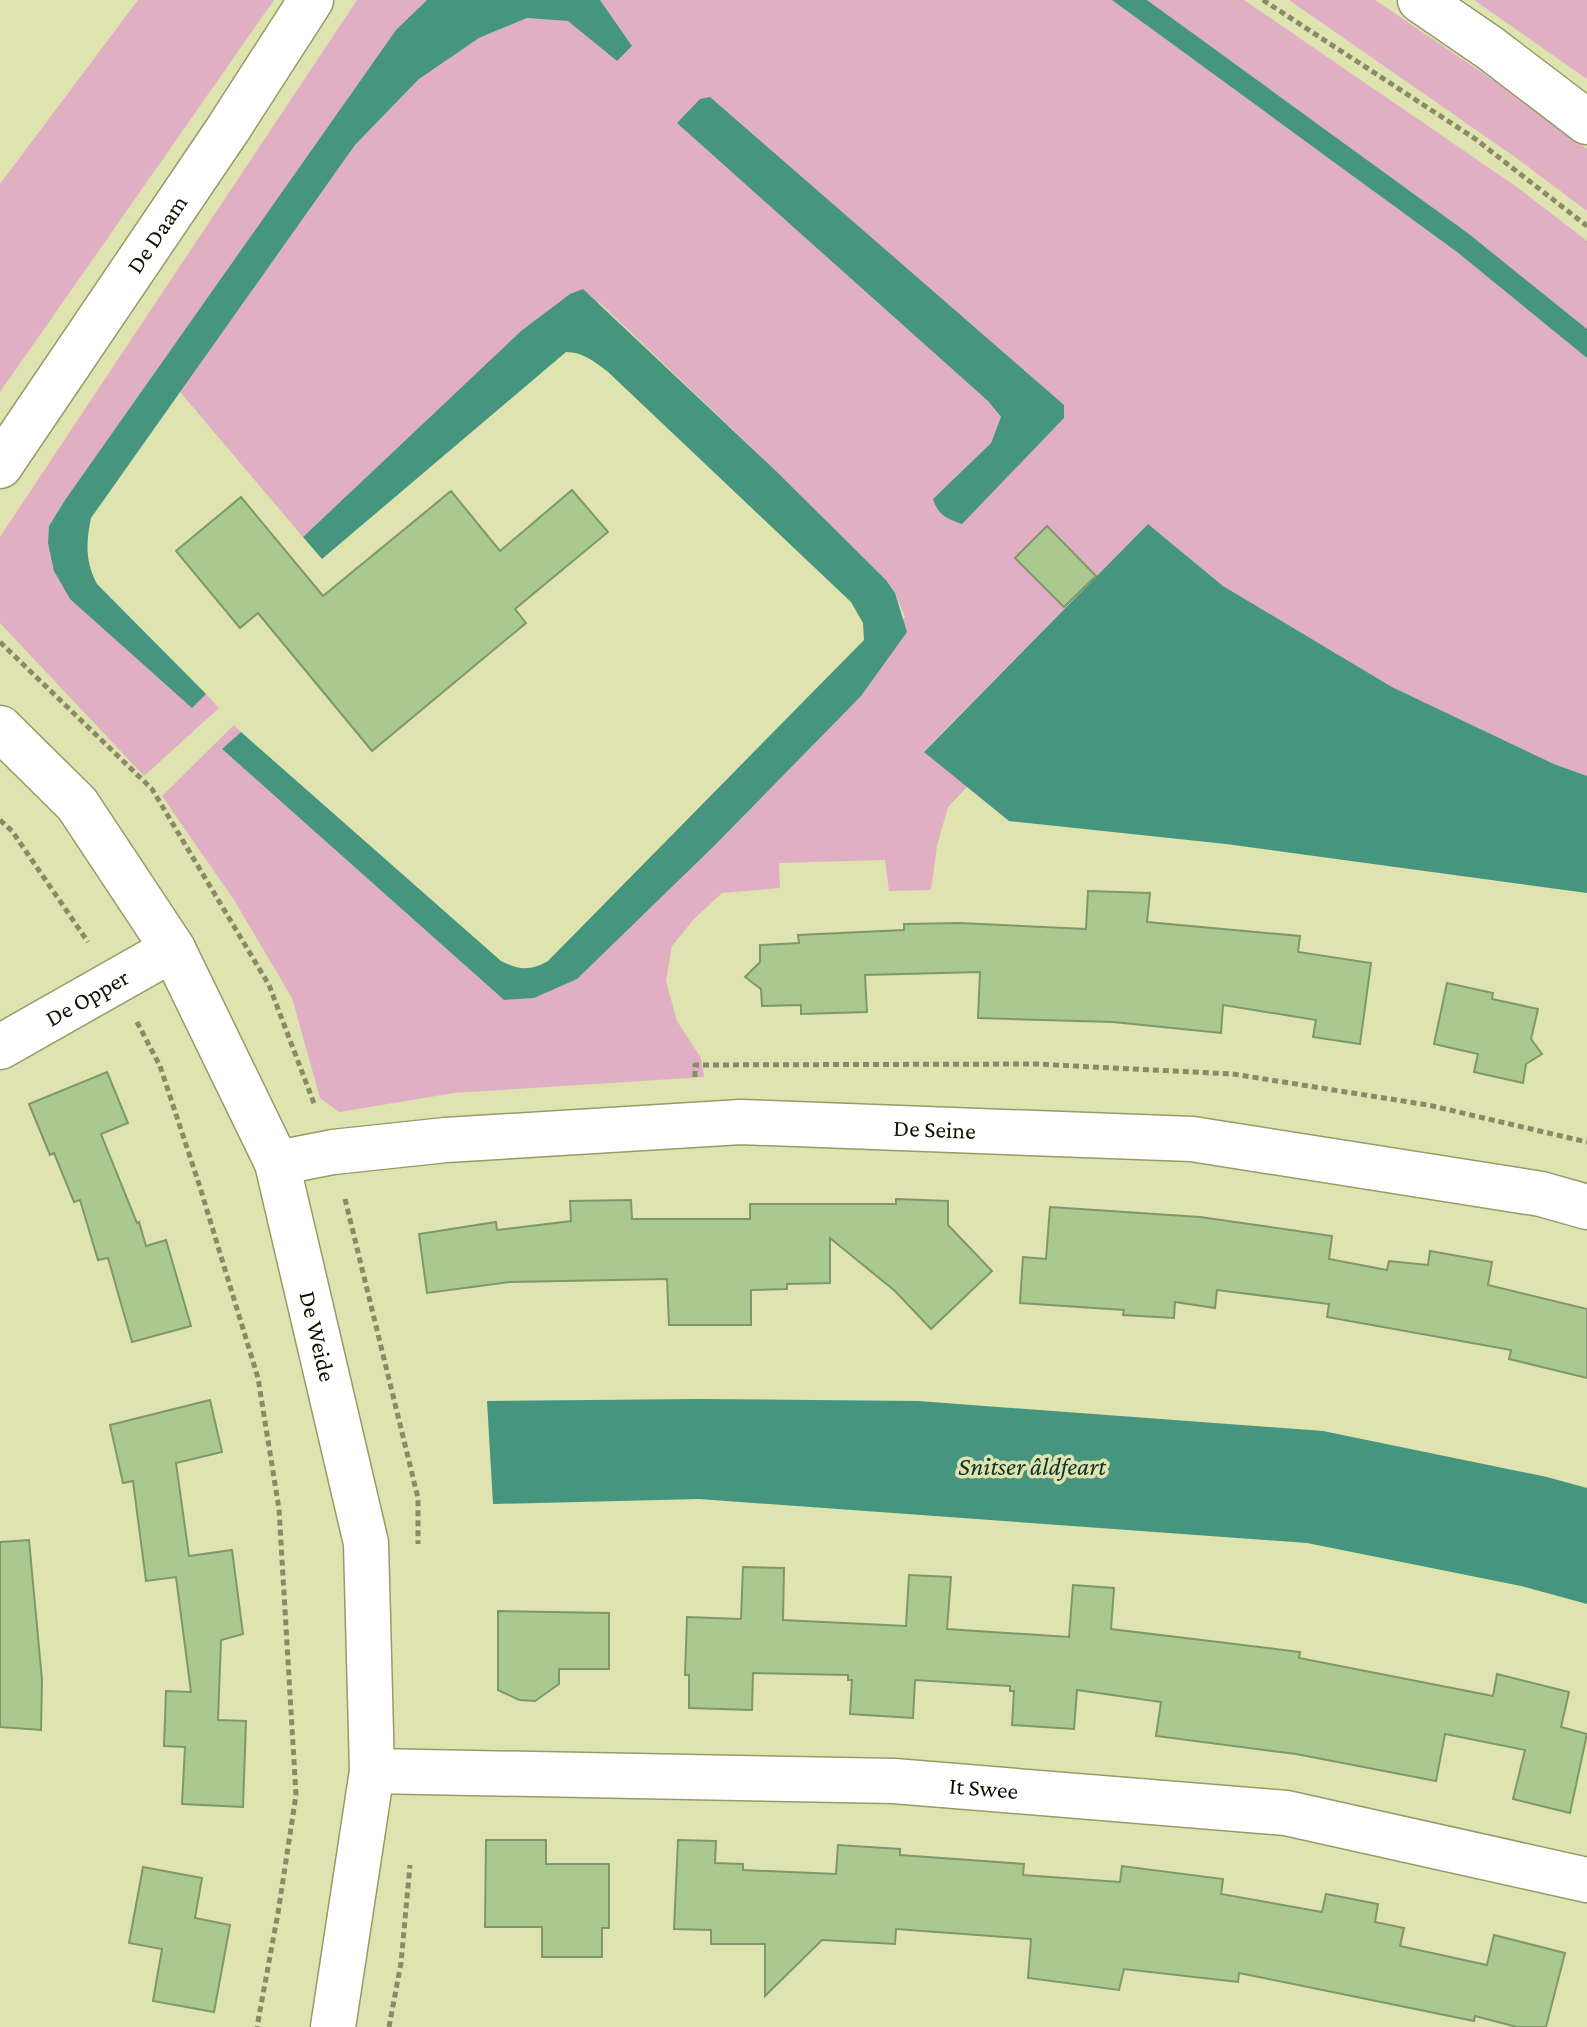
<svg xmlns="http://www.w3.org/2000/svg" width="1587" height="2027" font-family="'Crimson Pro',serif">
	<rect width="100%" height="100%" fill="#dfe3af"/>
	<g fill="#e0afc4" fill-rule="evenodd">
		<path d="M138,0h136l-274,392v-208z"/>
		<path d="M357,0h70l-31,30 -331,470 -16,26 142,181 15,-13 13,14 -75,68 -144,-153v-86z"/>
		<path d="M600,0h512l345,252 130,106v418l-33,-12 -162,-77 -169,-101 -75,-62 -224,227 43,36 -19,20 -11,39 -6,44 -42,1 -4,-31 -106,3 1,25 -58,5 -28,26 -22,27 -6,35 11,40 24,37 3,19 -250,16 -115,19 -19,-14 -28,-100 -58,-98 -72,-104 72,-71 7,7 -18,18 281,250 30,-2 371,-381 -10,-24 -9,-13 -110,-109 -177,-169 -78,29 -218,206 -123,-145 175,-247 64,-66 60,-41 48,-20 41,2 49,41 15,-15zM988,401l76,17 -131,81 58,-56 10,-25z"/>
		<path d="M1147,0h97l273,187 70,54v88l-118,-95z"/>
		<path d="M1289,0h86l149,101 63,48v62l-72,-54z"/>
		<path d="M1474,0h113v79z"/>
	</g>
	<g fill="#46967f">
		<path d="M427,0h173l32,46 -15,15 -49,-40 -41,-3 -48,20 -60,41 -64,66 -264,373c-5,25 -6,43 6,66l109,110 -14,14 -122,-109 -16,-28 -6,-28 1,-17 16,-26 331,-470z"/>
		<path d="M1112,0h35l322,234 118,95v29l-130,-106z"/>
		<path d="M710,97l354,308v13l-102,106c-15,-5 -24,-9 -29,-25l58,-56 10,-26 -13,-16 -311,-278 23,-24z"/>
		<path d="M583,289l193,182 110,109 9,13 12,39 -46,64 -146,149 -138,134 -43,19 -30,2 -282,-251 19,-17 260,229c18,9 29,10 47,0l316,-321 -1,-17 -12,-21 -244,-231c-14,-10 -24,-19 -41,-19l-244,207 -19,-22 218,-206 49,-37z"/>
		<path d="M1148,524l75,62 169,101 162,77 33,12v117l-361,-49 -217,-23 -85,-69z"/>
		<path d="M699,1399l219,2 405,30 224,46 40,11v116l-66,-18 -214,-43 -608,-44 -206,5 -6,-103z"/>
	</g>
	<g fill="#a9c98e" stroke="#7f976b" stroke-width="2">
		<path d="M572,490l36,42 -93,77 11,14 -154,128 -114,-138 -18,15 -64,-77 65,-54 82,99 128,-105 49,60z"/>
		<path d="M1047,526l49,50 -32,31 -49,-49z"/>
		<path d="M1088,891l62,2 -3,29 153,14 -2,16 73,11 -11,81 -47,-7 3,-17 -93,-15 -2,28 -108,-11 -135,-4 2,-46 -115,3 2,37 -66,2v-9l-39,1 -1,-17 -16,-12 15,-15v-17l39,-2 -1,-8 106,-5v-6l55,-1 127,6z"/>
		<path d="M1447,983l46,10 -1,6 46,10 -7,30 11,15 -16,10 -3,19 -49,-11 4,-18 -44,-10z"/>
		<path d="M107,1072l21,51 -27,11 36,89 2,-1 7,24 20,-6 25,86 -59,16 -24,-84 -10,2 -18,-60 -6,2 -20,-49 -4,2 -21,-51z"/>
		<path d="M896,1199l52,2v24l44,46 -61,58 -36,-38 -65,-53v45l-43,1v5l-36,1v35h-82l-2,-46 -157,3 -83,11 -8,-59 77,-12 1,8 74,-9 -1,-20 61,-1 1,19h118v-15h146z"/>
		<path d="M1050,1207l150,10 132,19 -3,23 58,11 2,-9 39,4 2,-14 62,11 -4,23 99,24v69l-78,-19 2,-9 -184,-33 2,-13 -112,-14 -2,18 -40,-6 -1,16 -51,-3 1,-5 -104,-7 3,-46 23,2z"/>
		<path d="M210,1400l12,52 -46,11 13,93 43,-6 11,84 -22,6 -3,80 28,1 -3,86 -61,-3 3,-57 -21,-1 2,-55 25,1 -15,-115 -30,4 -13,-100 -10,2 -13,-58z"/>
		<path d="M29,1540l13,140 -1,50 -41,-3v-185z"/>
		<path d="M743,1567l41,1 -1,52 123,6 3,-51 42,2 -4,52 122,8 4,-52 41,3 -3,41 189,23 -1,6 194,38 4,-22 72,18 -8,35 26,7 -17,79 -57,-14 12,-49 -80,-16 -9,47 -140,-27 -140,-18 5,-34 -84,-12 -3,39 -62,-4 2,-34h-4v-5l-95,-6 -2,38 -63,-4 2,-34h-4v-5l-95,-2 -1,37 -63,-2v-33h-4l2,-58 54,2z"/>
		<path d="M498,1611l111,2v56h-50v15l-24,17 -16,-1 -21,-10z"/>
		<path d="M486,1840h60v24h63v64h-7v29h-60v-30h-57z"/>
		<path d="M678,1840l38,1 -1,22 28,1v6l93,4 2,-29 62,4v6l124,9 -1,11 97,7 2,-16 101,13 -2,15 101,18 4,-18 52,10 -3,18 29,6 -4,18 87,19 7,-30 71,18 -19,74h-29l-42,-11 -1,5 -235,-48 -1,9 -114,-13 -5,21 -91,-12 3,-39 -135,-10 -1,15 -73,-4 -57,56v-52h-54v-14l-37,-1z"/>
		<path d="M143,1867l59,11 -7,40 35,7 -16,87 -61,-11 9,-52 -33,-6z"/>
	</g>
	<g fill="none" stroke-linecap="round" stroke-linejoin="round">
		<g stroke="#979a69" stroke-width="47">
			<g id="minor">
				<path id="s1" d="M0,466l228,-337 83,-129"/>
				<path id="s2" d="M0,728l77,76 96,145 104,214 89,380 6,228 -39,256"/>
				<path id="s3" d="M0,1047l173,-98"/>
				<path id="s4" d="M277,1163l56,-11 113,-12 295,-18 451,17 349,55 46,13"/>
				<path id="s5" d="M372,1771l522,10 392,32 301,67"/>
			</g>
		</g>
		<g stroke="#979a69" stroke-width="47">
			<path id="major" d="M1420,0l70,48 97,74"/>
		</g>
		<g stroke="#898b66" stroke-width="5" stroke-dasharray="6 4" stroke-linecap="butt">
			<path d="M1263,0l211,138 113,88"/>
			<path d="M0,642l152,147 117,196 46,121"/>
			<path d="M0,820l12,11 76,111"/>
			<path d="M137,1022l23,44 39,118 59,194 21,131 17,286 -18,118 -21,114"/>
			<path d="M695,1077v-12l341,-1 197,10 195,31 159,37"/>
			<path d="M345,1199l73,299v46"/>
			<path d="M389,2027l12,-64 9,-98"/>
		</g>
		<use href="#minor" stroke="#fff" stroke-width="44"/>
		<use href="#major" stroke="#fff" stroke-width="44"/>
	</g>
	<g text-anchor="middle" stroke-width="7" stroke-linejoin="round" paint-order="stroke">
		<g font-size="24" fill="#131302" stroke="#dfe3af">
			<text dy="8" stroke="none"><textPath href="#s1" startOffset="280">De Daam</textPath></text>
			<text dy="8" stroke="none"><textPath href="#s3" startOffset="100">De Opper</textPath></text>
			<text dy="8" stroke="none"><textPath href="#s4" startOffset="660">De Seine</textPath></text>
			<text dy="8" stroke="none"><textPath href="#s2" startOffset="698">De Weide</textPath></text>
			<text dy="8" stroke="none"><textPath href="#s5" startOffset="612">It Swee</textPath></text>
		</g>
		<g font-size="26" font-style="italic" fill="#0d3429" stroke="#dfe3af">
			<text x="1032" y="1475">Snitser âldfeart</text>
		</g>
	</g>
</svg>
